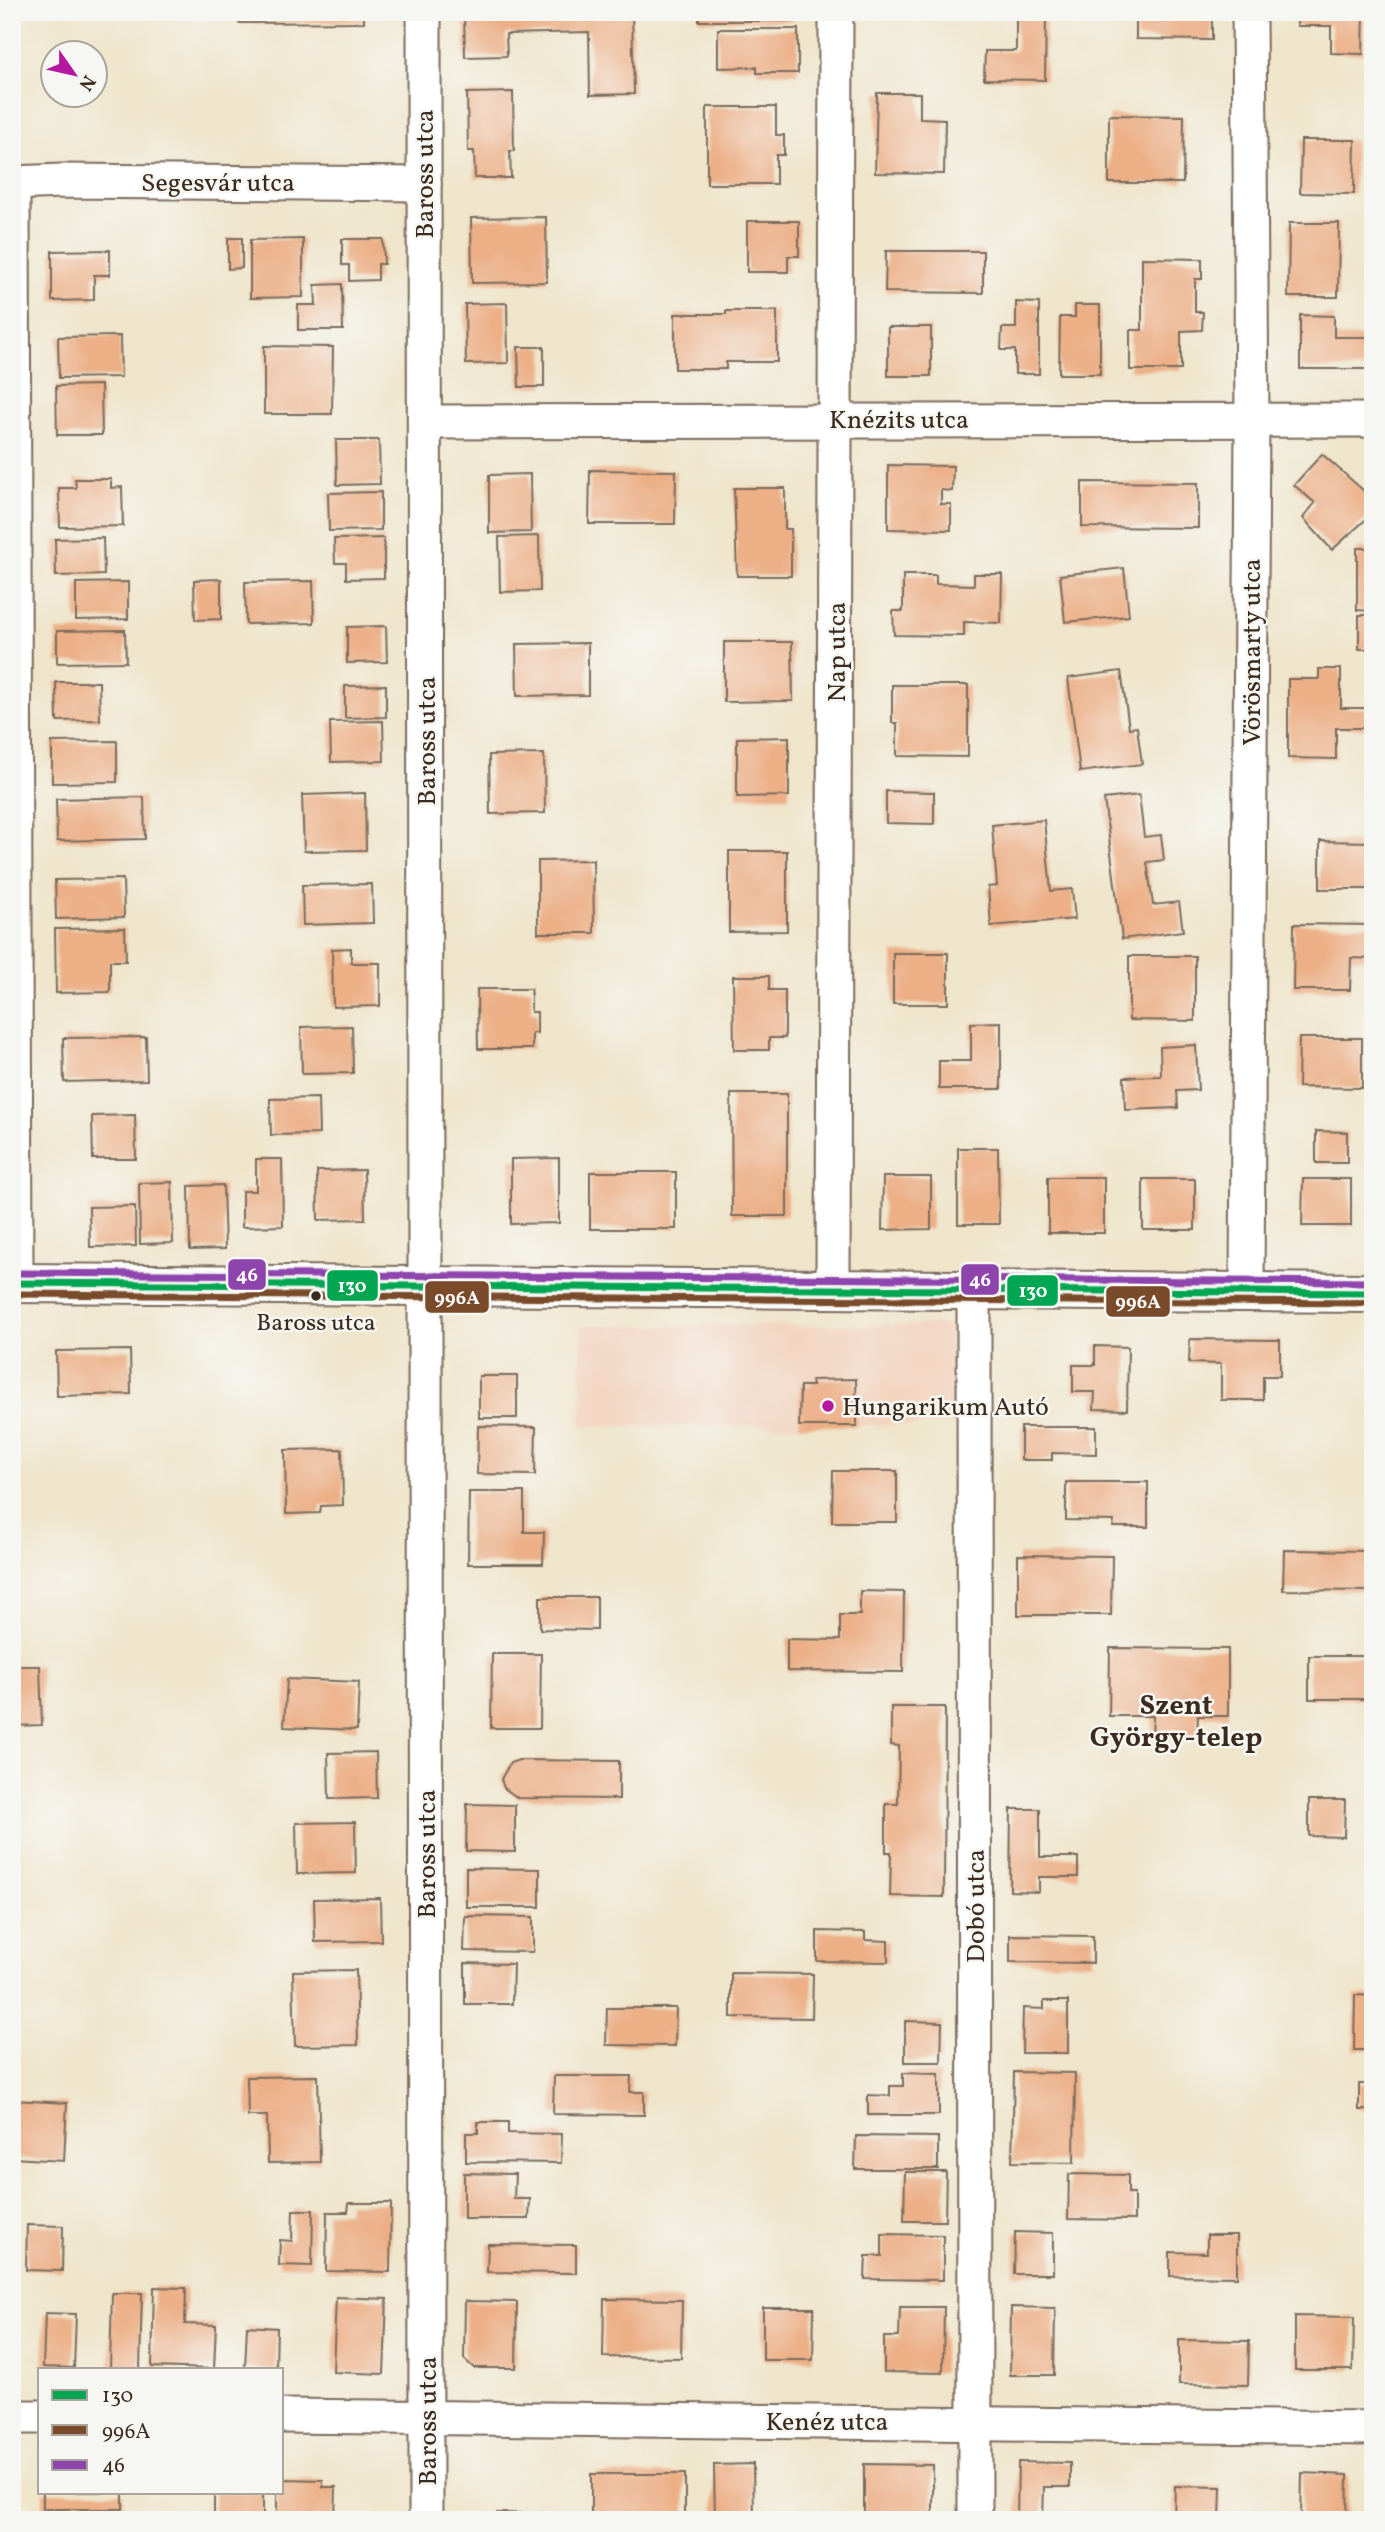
<svg xmlns="http://www.w3.org/2000/svg" width="1385" height="2532" font-family="Vollkorn,serif">
	<rect width="100%" height="100%" fill="#f6f6f2"/>
	<filter id="ink" filterUnits="userSpaceOnUse"><feTurbulence type="fractalNoise" baseFrequency=".0143" numOctaves="2"/><feDisplacementMap in="SourceGraphic" scale="14" xChannelSelector="R" yChannelSelector="G"/><feConvolveMatrix kernelMatrix="1 2 1 2 8 2 1 2 1" color-interpolation-filters="sRGB"/></filter>
	<filter id="wash" filterUnits="userSpaceOnUse"><feTurbulence type="fractalNoise" baseFrequency=".00686" numOctaves="4" result="noise"/><feDisplacementMap in="SourceGraphic" scale="28" xChannelSelector="R" yChannelSelector="G"/><feGaussianBlur stdDeviation="1.57" result="paint"/><feColorMatrix in="noise" values="0 0 0 0 0 0 0 0 0 0 0 0 0 0 0 0 0 1.4 0 .05"/><feComposite in="paint" operator="in"/></filter>
	<g filter="url(#wash)">
		<rect width="100%" height="100%" fill="#efe5cb"/>
		<path fill="#f3d4bf" d="M952,1325v100l-371,1v-100z"/>
		<g id="blocks">
			<g fill="#ecaf86">
				<path d="M239,12h125v10l-125,1z"/>
				<path d="M464,12h168l2,82 -44,1 -1,-63 -83,2 1,22 -42,1z"/>
				<rect x="699" y="12" width="94" height="9"/>
				<path d="M1016,12h30l-1,68 -61,-1 1,-28h31z"/>
				<path d="M1136,12h76v28l-76,-1z"/>
				<path d="M1297,12h67l-1,42 -32,-1v-27h-34z"/>
				<path d="M718,29h80v44h-41v-6l-39,1z"/>
				<path d="M513,92l1,59h-4l1,27h-36l-1,-27h-6l-1,-58z"/>
				<path d="M877,93h43v25l25,1 -1,55 -69,-1z"/>
				<path d="M707,107h69v28h8v20h-8v29h-69z"/>
				<path d="M1109,115l75,1 -1,67h-74z"/>
				<path d="M1301,140h54l-1,54 -54,-1z"/>
				<path d="M546,217l1,65 -75,1 -1,-65z"/>
				<path d="M747,221h52v35h-11v16h-41z"/>
				<path d="M1289,223h50l-1,74h-50z"/>
				<path d="M228,238h14v30l-14,1z"/>
				<path d="M303,239v58l-53,1v-58z"/>
				<path d="M342,239h41l1,25h-6v16l-29,1v-16h-7z"/>
				<path d="M110,250v25h-16v25l-42,1v-50z"/>
				<path d="M886,251h97v42l-98,-1z"/>
				<path d="M1142,258l60,1v20h-7v33h8l-1,18 -21,1v39h-51v-40h12z"/>
				<path d="M342,284l1,46h-45v-25h18l-1,-20z"/>
				<path d="M1016,302l23,1v71h-24v-24h-14l1,-22h14z"/>
				<path d="M507,303l1,60 -42,1 -1,-60z"/>
				<path d="M1075,305h25v69h-41l1,-57h15z"/>
				<path d="M726,311h51v51h-51v7h-51v-55h51z"/>
				<path d="M1300,315l34,1v21h39v32h-73z"/>
				<rect x="888" y="327" width="43" height="49"/>
				<path d="M120,336l1,41 -62,1 -1,-41z"/>
				<path d="M264,346l69,1 -1,67h-68z"/>
				<path d="M518,347h26v40h-25z"/>
				<path d="M101,385l1,50h-45l-1,-49z"/>
				<path d="M336,440h43l1,44 -43,1z"/>
				<path d="M1322,454l50,44 -5,6 6,9 -41,37 -29,-32 12,-15 -21,-18z"/>
				<path d="M888,465l65,1 -1,25 -11,-1v14h10v26l-63,-1z"/>
				<path d="M590,470l86,1 -1,53h-86z"/>
				<path d="M530,474l1,58 -42,1v-58z"/>
				<path d="M75,479h36v9l11,-1 1,39 -63,1 -1,-39h17z"/>
				<path d="M1082,482l116,1v45l-116,-1z"/>
				<path d="M734,488h51v41h6v47h-54z"/>
				<path d="M381,492v38l-52,1 -1,-38z"/>
				<path d="M539,536l1,55 -40,1 -1,-55z"/>
				<path d="M103,538l1,37 -48,1 -1,-37z"/>
				<path d="M384,538v40l-38,1v-16h-11l-1,-24z"/>
				<path d="M1357,548h16v63l-16,-1z"/>
				<path d="M1124,568l5,48 -64,6 -5,-47z"/>
				<path d="M974,574h28l-1,49 -37,-1v14l-70,-1 -1,-24h10v-36h33v9l38,1z"/>
				<path d="M221,579v40l-26,1 -1,-40z"/>
				<path d="M313,581l1,42 -68,1 -1,-42z"/>
				<path d="M128,582v37l-52,1v-37z"/>
				<rect x="1359" y="615" width="14" height="34"/>
				<path d="M386,626l1,36 -40,1v-36z"/>
				<path d="M125,630l1,32 -69,1v-32z"/>
				<path d="M724,642h68l1,59 -69,1z"/>
				<path d="M588,643v52l-71,1 -1,-52z"/>
				<path d="M1319,669h22v39h31v20h-36v31l-48,-1v-79h31z"/>
				<path d="M1121,671l8,57 8,-1 5,37 -62,8 -12,-94z"/>
				<path d="M56,682h43l1,38 -43,1z"/>
				<path d="M386,685v32l-41,1v-32z"/>
				<path d="M892,685h76v72l-71,-1v-33h-5z"/>
				<path d="M383,721l1,40 -53,1 -1,-40z"/>
				<path d="M789,737v59l-52,1v-59z"/>
				<path d="M117,741v41l-65,1v-41z"/>
				<path d="M544,754l1,59 -55,1 -1,-59z"/>
				<path d="M886,791l48,1v32l-48,-1z"/>
				<path d="M365,793l1,57 -62,1 -2,-56z"/>
				<path d="M1139,795l5,42 17,-2 3,25 -17,2 6,43 26,-3 4,29 -61,8 -18,-140z"/>
				<path d="M144,797l1,42 -88,2 -1,-42z"/>
				<path d="M1044,820l7,71 21,-2 3,30 -84,7 -3,-39 9,-1 -5,-61z"/>
				<path d="M1320,841l53,1v47h-53z"/>
				<path d="M729,851h58v80l-58,1z"/>
				<path d="M593,860l1,73h-56v-72z"/>
				<path d="M123,879l1,38 -68,2 -1,-39z"/>
				<path d="M372,884l1,39 -70,2 -1,-40z"/>
				<path d="M1294,924l79,1v34l-22,-1 -1,32h-57z"/>
				<path d="M125,928l1,33h-16v31l-54,1 -1,-64z"/>
				<path d="M351,948v15h29v43l-47,1 -1,-58z"/>
				<rect x="893" y="953" width="55" height="51"/>
				<path d="M1129,956h66v65l-66,-1z"/>
				<path d="M733,976h36v14h16v48h-16v12h-35z"/>
				<path d="M477,989h54v23h6v21h-5v16h-54z"/>
				<path d="M1001,1022v67h-62v-28h32v-38z"/>
				<path d="M352,1026l1,47 -51,1 -1,-47z"/>
				<path d="M146,1037l1,43 -83,2 -1,-44z"/>
				<path d="M1299,1038h63v50l-64,-1z"/>
				<path d="M1196,1045l2,45 -21,1 1,17 -53,2 -1,-33 37,-1 -1,-29z"/>
				<path d="M731,1094h56v122h-55z"/>
				<path d="M318,1098l1,36 -48,1 -1,-36z"/>
				<path d="M135,1115l1,44h-43l-1,-43z"/>
				<path d="M1316,1131l31,1v31h-31z"/>
				<path d="M958,1148h40l1,76h-41z"/>
				<path d="M559,1158v65l-48,1v-65z"/>
				<path d="M256,1159h26l1,67 -41,1v-36h14z"/>
				<path d="M364,1170l1,49 -47,1 -1,-49z"/>
				<rect x="590" y="1172" width="86" height="57"/>
				<path d="M883,1177h48v52l-49,1z"/>
				<rect x="1048" y="1177" width="56" height="56"/>
				<rect x="1143" y="1179" width="52" height="51"/>
				<path d="M1303,1179h48v47h-49z"/>
				<path d="M172,1182l1,61 -33,1 -1,-61z"/>
				<path d="M223,1185l2,64 -35,1 -1,-64z"/>
				<path d="M135,1206l1,40 -46,1 -1,-40z"/>
				<path d="M1190,1339l90,1v36h-17v24h-42v-36l-32,-1z"/>
				<path d="M1095,1346l33,1 -1,63 -33,-1 1,-17h-22v-27h22z"/>
				<path d="M130,1350l1,44 -74,2 -1,-45z"/>
				<rect x="479" y="1376" width="38" height="42"/>
				<path d="M856,1379l1,47h-58l1,-40h12l-1,-6z"/>
				<path d="M478,1426l58,1 -1,48 -58,-1z"/>
				<path d="M1021,1427h75v27l-44,-1v7h-31z"/>
				<path d="M342,1449l1,56 -22,1 -1,7 -34,1 -1,-64z"/>
				<path d="M833,1471h64v51h-65z"/>
				<path d="M1066,1482h82v45h-35l1,-6 -48,-1z"/>
				<path d="M469,1492h55v40h20l-1,32h-75z"/>
				<path d="M1284,1550l89,1v40l-90,-1z"/>
				<path d="M1018,1555l94,1 -1,59h-93z"/>
				<path d="M860,1591l44,1 -1,80 -116,-1v-32l53,1v-25h20z"/>
				<path d="M540,1597h57v33l-57,-1z"/>
				<path d="M1110,1648l118,1v67h-30l-1,20 -45,-1 1,-19h-44z"/>
				<path d="M492,1654h49l-1,74h-49z"/>
				<rect x="1309" y="1656" width="62" height="43"/>
				<path d="M12,1666h28l2,59 -30,1z"/>
				<path d="M287,1679l72,3 -2,48 -73,-3z"/>
				<path d="M891,1707h54l-1,190 -54,-1 1,-44h-5v-48h12l1,-58 -8,-1z"/>
				<path d="M376,1752l1,46 -48,1 -1,-46z"/>
				<path d="M519,1760l100,1v38l-101,-1 -14,-10 -3,-9 9,-16z"/>
				<path d="M1309,1800h36l-1,37 -35,-1z"/>
				<path d="M467,1804l48,1v47l-49,-1z"/>
				<path d="M1011,1809h29v48h38v20h-39v15l-29,-1z"/>
				<path d="M355,1822l1,51 -59,1 -1,-51z"/>
				<path d="M466,1868l74,1v38h-74z"/>
				<path d="M380,1898l1,43 -66,1 -1,-43z"/>
				<path d="M465,1916l68,1v35l-69,-1z"/>
				<path d="M817,1931l48,1v8l23,1v21l-71,-1z"/>
				<path d="M1010,1935l83,1v27l-83,-1z"/>
				<path d="M465,1963l48,1 -1,40h-47z"/>
				<path d="M356,1970l2,75 -63,1 -2,-75z"/>
				<path d="M731,1973l82,1 -1,44 -81,-1z"/>
				<path d="M1355,1995l18,1v54h-19z"/>
				<path d="M1044,2001h24v52h-46l1,-45 21,1z"/>
				<path d="M607,2008h69l-1,38 -69,-1z"/>
				<path d="M905,2021l37,1 -1,40h-36z"/>
				<path d="M1014,2072l61,1 -1,90 -62,-1z"/>
				<path d="M903,2073l36,1v41h-71v-20l22,1v-10h13z"/>
				<path d="M318,2076l2,86 -52,1 -1,-47h-19l-1,-39z"/>
				<path d="M554,2076h77l-1,16h14v23l-91,-1z"/>
				<rect x="1359" y="2084" width="14" height="26"/>
				<path d="M12,2100l55,3 -3,58 -52,-3z"/>
				<path d="M478,2122h30v11l54,1 -1,29 -95,-1v-29h12z"/>
				<path d="M856,2136l82,1v32h-83z"/>
				<path d="M905,2172h41l-1,49h-41z"/>
				<path d="M464,2173l51,1 -1,25h16l-1,20h-65z"/>
				<path d="M1069,2174l59,1v18h6v27l-66,-1z"/>
				<path d="M349,2203h42l-1,69 -64,-1 1,-59h21z"/>
				<path d="M293,2210h20l-1,56 -33,-1 1,-25 12,1z"/>
				<path d="M27,2225l36,1 -1,45 -36,-1z"/>
				<path d="M1015,2232l38,1v41h-39z"/>
				<path d="M882,2234l61,1v45l-78,-1 1,-23h16z"/>
				<path d="M1207,2235h30v42l-67,-1v-24l37,1z"/>
				<path d="M488,2244l88,1v28l-89,-1z"/>
				<path d="M154,2287l32,1 -1,36 31,1 -2,44 -62,-2z"/>
				<path d="M112,2293h30l-2,76h-30z"/>
				<path d="M336,2297l51,2 -3,75 -51,-2z"/>
				<path d="M604,2299l78,1 -1,58 -78,-1z"/>
				<path d="M465,2301l52,1 -1,66h-42l-10,-9z"/>
				<path d="M900,2307h44l-1,66 -59,-1v-35h15z"/>
				<path d="M1011,2307l44,1 -1,67h-44z"/>
				<path d="M763,2308h51l-1,52h-50z"/>
				<path d="M45,2313l31,1 -2,54 -31,-1z"/>
				<path d="M1295,2316l59,1 -1,53h-58z"/>
				<path d="M247,2326l30,2 -1,41h-31z"/>
				<path d="M1179,2340l70,1 -1,44 -69,-1z"/>
				<path d="M1018,2462l52,1v24h-26l-1,31 -26,-1z"/>
				<path d="M753,2464l1,56h-39l-1,-55z"/>
				<path d="M864,2464l69,1v55h-47v-7h-22z"/>
				<path d="M1302,2473l46,2 -1,45h-46z"/>
				<rect x="591" y="2474" width="94" height="46"/>
				<path d="M282,2479l41,1v7h13l-1,33h-58v-28h5z"/>
				<path d="M1175,2486l46,1 -1,33h-46z"/>
				<rect x="43" y="2492" width="80" height="17"/>
				<rect x="214" y="2492" width="49" height="28"/>
				<path d="M497,2513l54,1v6h-54z"/>
			</g>
		</g>
	</g>
	<g filter="url(#ink)">
		<use href="#blocks" fill-opacity="0" stroke="#7a6b5b" stroke-width="2"/>
		<g fill="none" stroke-linecap="round" stroke-linejoin="round">
			<g stroke="#7a6b5b" stroke-width="37">
				<g id="minor">
					<path d="M424,12l2,2508"/>
					<path d="M12,183l50,-2 362,3"/>
					<path d="M13,183l3,1100"/>
					<path d="M425,422l948,-2"/>
					<path d="M833,1291l3,-1279"/>
					<path d="M974,1292l1,1228"/>
					<path d="M1247,1292l5,-874 -3,-406"/>
					<path d="M282,2416l1091,12"/>
					<path d="M12,2417h28"/>
				</g>
			</g>
			<g stroke="#7a6b5b" stroke-width="42">
				<path id="tertiary" d="M12,1283l1361,10"/>
			</g>
			<use href="#minor" stroke="#fff" stroke-width="33"/>
			<use href="#tertiary" stroke="#fff" stroke-width="38"/>
			<g stroke="#f6f6f2" stroke-width="12">
				<path id="bus-1" d="M12,1283l1361,10"/>
			</g>
			<g stroke="#f6f6f2" stroke-width="12">
				<path id="bus-2" d="M12,1294l1361,9"/>
			</g>
			<g stroke="#f6f6f2" stroke-width="12">
				<path id="bus-3" d="M12,1273l1361,9"/>
			</g>
			<use href="#bus-1" stroke="#00a651" stroke-width="7"/>
			<use href="#bus-2" stroke="#7a4b2a" stroke-width="7"/>
			<use href="#bus-3" stroke="#8e44ad" stroke-width="7"/>
		</g>
	</g>
	<circle fill="#3b2a1e" stroke="#f6f6f2" stroke-width="2.5" cx="316" cy="1296" r="6"/>
	<circle fill="#b5179e" stroke="#f6f6f2" stroke-width="2.5" cx="828" cy="1406" r="7"/>
	<g text-anchor="middle" stroke-width="5" stroke-linejoin="round" paint-order="stroke">
		<g font-size="24" fill="#3b2a1e" stroke="#f6f6f2">
			<text x="316" y="1330">Baross utca</text>
		</g>
		<g font-size="26" fill="#3b2a1e" stroke="#f6f6f2">
			<text transform="translate(424 174) rotate(-90)" y="9">Baross utca</text>
			<text x="218" y="191">Segesvár utca</text>
			<text x="899" y="428">Knézits utca</text>
			<text transform="translate(836 652) rotate(-90)" y="9">Nap utca</text>
			<text transform="translate(1251 652) rotate(-90)" y="9">Vörösmarty utca</text>
			<text transform="translate(426 741) rotate(-90)" y="9">Baross utca</text>
			<text transform="translate(426 1854) rotate(-90)" y="9">Baross utca</text>
			<text transform="translate(975 1906) rotate(-90)" y="9">Dobó utca</text>
			<text transform="translate(427 2421) rotate(-90)" y="9">Baross utca</text>
			<text x="827" y="2430">Kenéz utca</text>
		</g>
		<g font-size="26" fill="#3b2a1e" stroke="#f6f6f2" text-anchor="start">
			<text x="842" y="1415">Hungarikum Autó</text>
		</g>
		<g font-size="28" font-weight="bold" fill="#3b2a1e" stroke="#f6f6f2">
			<text x="1176" y="1714">Szent<tspan x="1176" dy="32">György-telep</tspan></text>
		</g>
	</g>
	<g stroke="#f6f6f2" stroke-width="2.5">
		<rect x="227" y="1258" width="40" height="33" rx="7" fill="#8e44ad"/>
		<rect x="960" y="1263" width="40" height="33" rx="7" fill="#8e44ad"/>
		<rect x="326" y="1269" width="53" height="33" rx="7" fill="#00a651"/>
		<rect x="1006" y="1274" width="53" height="33" rx="7" fill="#00a651"/>
		<rect x="424" y="1280" width="66" height="34" rx="7" fill="#7a4b2a"/>
		<rect x="1105" y="1285" width="66" height="33" rx="7" fill="#7a4b2a"/>
	</g>
	<g font-size="19" text-anchor="middle" font-weight="bold" fill="#fff">
		<text x="247" y="1281">46</text>
		<text x="980" y="1286">46</text>
		<text x="352" y="1292">130</text>
		<text x="1033" y="1297">130</text>
		<text x="457" y="1304">996A</text>
		<text x="1138" y="1308">996A</text>
	</g>
	<rect width="1385" height="2532" fill="none" stroke="#f6f6f2" stroke-width="42"/>
	<rect x="38" y="2368" width="245" height="126" fill="#f6f6f2" stroke="#aba49d" stroke-width="2"/>
	<rect x="52" y="2390" width="35" height="10" fill="#00a651" stroke="#aba49d" stroke-width="2"/>
	<text x="102" y="2402" font-size="21" fill="#3b2a1e">130</text>
	<rect x="52" y="2425" width="35" height="10" fill="#7a4b2a" stroke="#aba49d" stroke-width="2"/>
	<text x="102" y="2438" font-size="21" fill="#3b2a1e">996A</text>
	<rect x="52" y="2460" width="35" height="10" fill="#8e44ad" stroke="#aba49d" stroke-width="2"/>
	<text x="102" y="2472" font-size="21" fill="#3b2a1e">46</text>
	<g transform="translate(74 74) rotate(124)"><circle r="33" fill="#f6f6f2" stroke="#aba49d" stroke-width="2"/>
	<path d="M0-5L12 26L0 18L-12 26Z" fill="#b5179e"/>
	<text y="-10" font-size="19" font-weight="bold" text-anchor="middle" fill="#3b2a1e">N</text>
	</g>
</svg>
